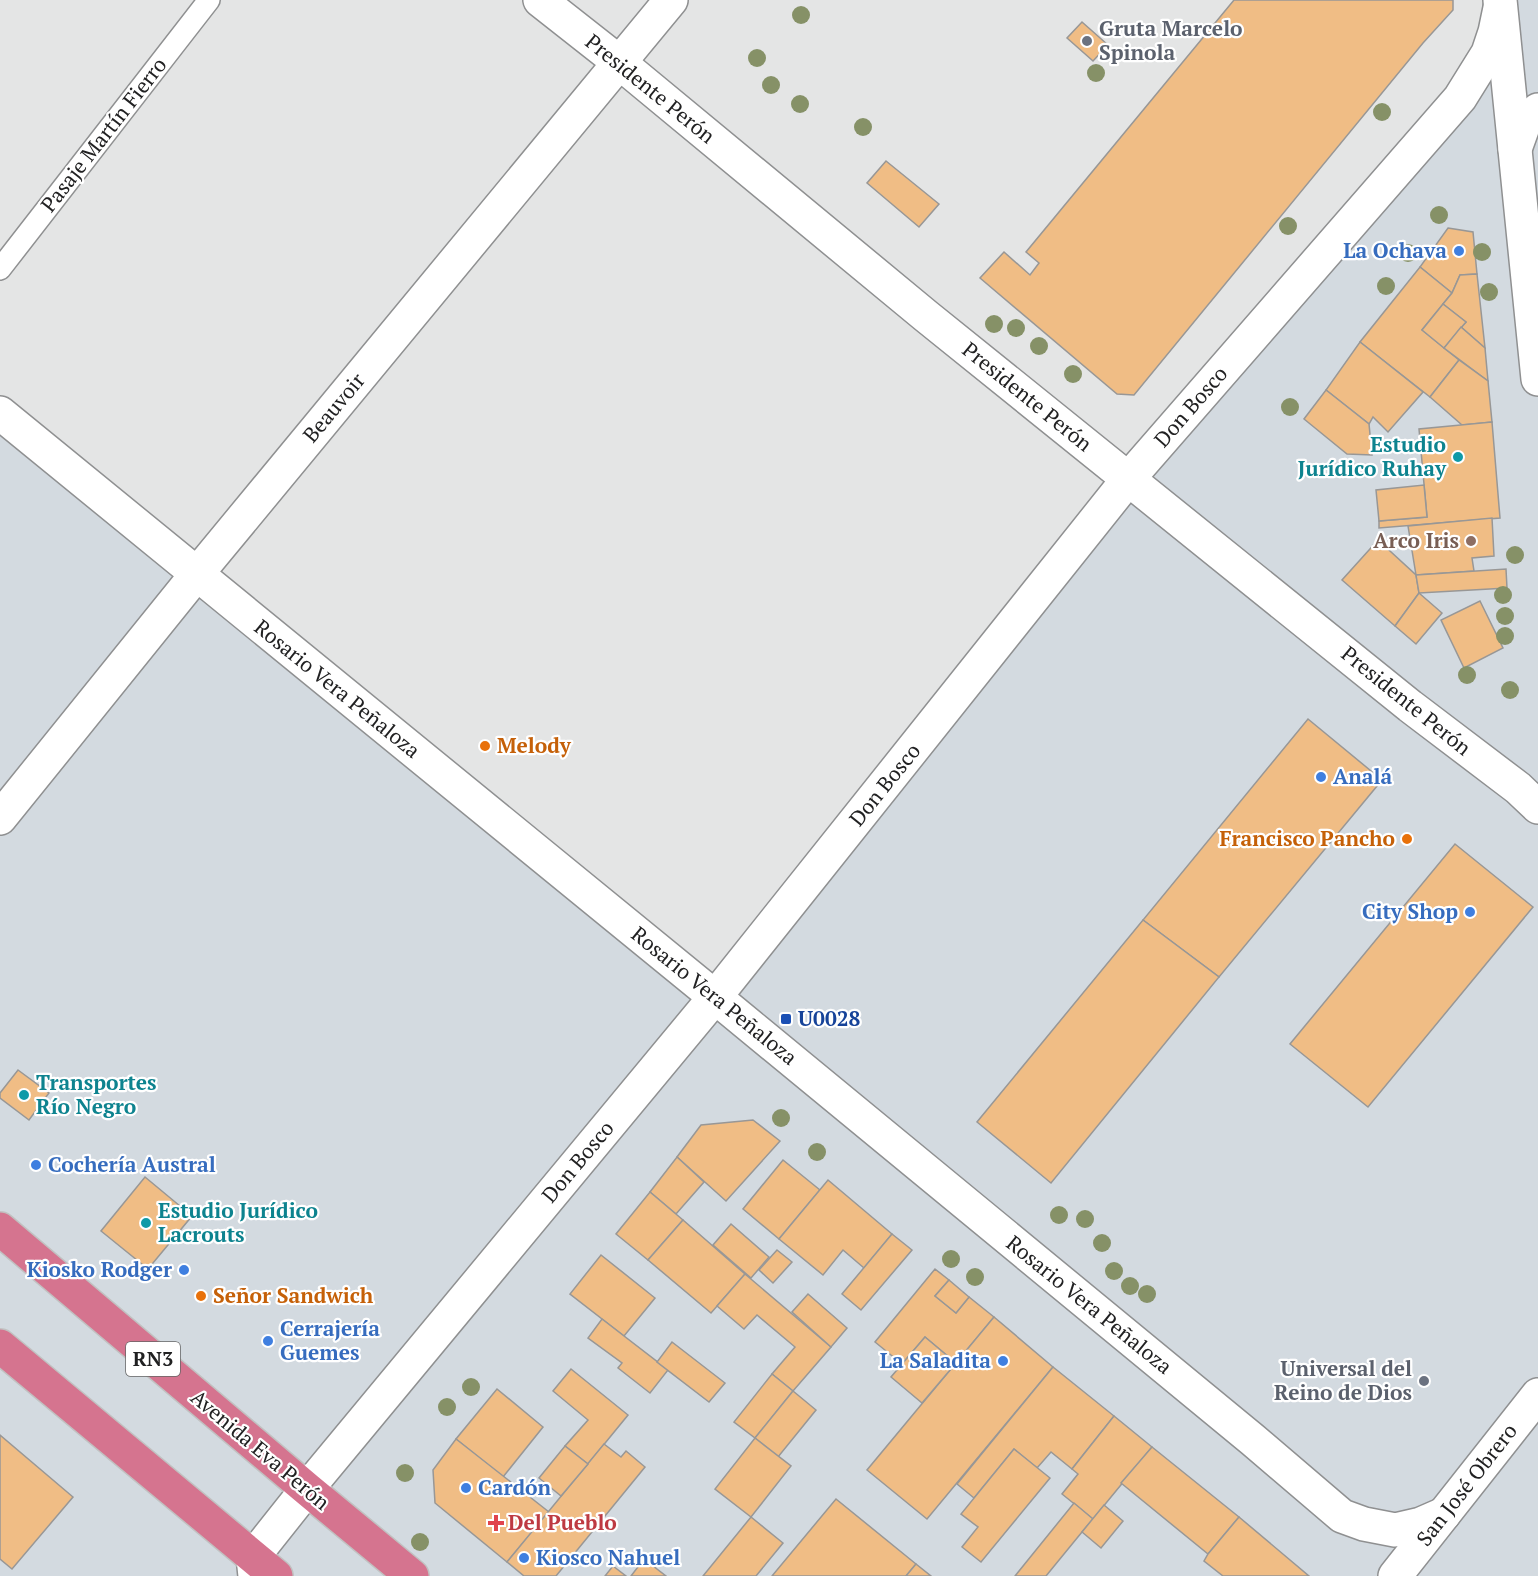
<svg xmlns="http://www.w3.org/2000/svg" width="1538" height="1576" font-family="'PT Serif',serif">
	<rect width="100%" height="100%" fill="#e4e5e5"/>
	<path fill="#d3dae0" d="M1500,0h38v1576h-1538v-1163l715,584 722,-872z"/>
	<g fill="#f0bd85" stroke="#989796" stroke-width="1.5">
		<path d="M1234,0h219v10l-30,33 -289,352 -17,-1 -137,-116 24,-26 26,23 9,-12 -13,-11z"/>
		<path d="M1082,22l26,23 -15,16 -26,-23z"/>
		<path d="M886,161l53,43 -20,23 -52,-44z"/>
		<path d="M1448,228l25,4 4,42 -17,1 -8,18 -32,-26z"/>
		<path d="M1420,267l32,26 -30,37 37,30 -29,37 -70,-55z"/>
		<path d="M1477,274l8,74 -24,-21 5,-5 -23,-18 9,-11 8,-18z"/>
		<path d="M1443,304l23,18 -22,26 -22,-18z"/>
		<path d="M1461,327l24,21 3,33 -44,-33z"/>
		<path d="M1360,342l63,50 -35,40 -15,-15 -4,7 -43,-34z"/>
		<path d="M1459,360l29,21 4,41 -30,3 -32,-28z"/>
		<path d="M1326,390l43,34 3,31 -25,-1 -43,-35z"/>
		<path d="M1492,422l8,96 -121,10v-7l48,-4 -8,-88z"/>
		<path d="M1424,485l3,32 -48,4 -3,-31z"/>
		<path d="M1492,518l2,38 -22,2 2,13 -58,4 -8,-49z"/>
		<path d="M1378,540l38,35 3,18 -24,33 -53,-46z"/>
		<path d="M1506,569l1,19 -88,5 -3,-18z"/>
		<path d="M1419,593l23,20 -26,31 -21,-18z"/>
		<path d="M1480,601l23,47 -39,20 -23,-48z"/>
		<path d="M1308,719l74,61 -163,197 -76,-57z"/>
		<path d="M1455,844l78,63 -165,200 -78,-63z"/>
		<path d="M1143,920l76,57 -168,206 -74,-61z"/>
		<path d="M18,1070l31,23 -20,27 -29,-22v-5z"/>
		<path d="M753,1120l27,21 -54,60 -49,-44 24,-32z"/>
		<path d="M677,1157l27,25 -28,32 -26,-22z"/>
		<path d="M783,1160l37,30 -41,49 -36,-30z"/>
		<path d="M145,1177l47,39 -44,53 -47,-38z"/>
		<path d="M828,1180l64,54 -28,34 -21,-18 -20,25 -44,-36z"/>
		<path d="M650,1192l33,28 -35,40 -32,-26z"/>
		<path d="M683,1220l62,54 -34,39 -63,-53z"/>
		<path d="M731,1224l38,33 -18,21 -38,-33z"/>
		<path d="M892,1234l20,16 -51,60 -19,-16z"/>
		<path d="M777,1250l15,12 -19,21 -14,-13z"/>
		<path d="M601,1255l54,43 -31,38 -54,-42z"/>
		<path d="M935,1269l14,11 -14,16 21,17 13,-16 25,20 -38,46 -31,-26 -23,27 -27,-22z"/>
		<path d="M745,1274l86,73 -38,44 -21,-17 23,-27 -38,-32 -13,14 -27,-23z"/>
		<path d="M949,1280l20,17 -13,16 -21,-17z"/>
		<path d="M808,1294l39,34 -16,19 -39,-35z"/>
		<path d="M994,1317l59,50 -126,152 -60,-49z"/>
		<path d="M602,1319l66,51 -18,23 -32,-25 4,-5 -34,-25z"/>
		<path d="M925,1337l31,26 -34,40 -31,-26z"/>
		<path d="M672,1342l53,41 -16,19 -52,-40z"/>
		<path d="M1053,1367l61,49 -42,53 -21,-17 -14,16 -23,-19 -40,49 -17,-14z"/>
		<path d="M571,1369l57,46 -40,49 -23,-18 23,-26 -35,-29z"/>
		<path d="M772,1374l21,17 -38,47 -21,-16z"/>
		<path d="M497,1389l46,38 -40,50 -47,-38z"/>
		<path d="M793,1391l23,19 -38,47 -23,-19z"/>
		<path d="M1114,1416l38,31 -59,72 -31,-25 16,-20 -6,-5z"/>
		<path d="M0,1435l73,62 -61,72 -12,-10z"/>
		<path d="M755,1438l36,28 -40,51 -36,-28z"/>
		<path d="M456,1439l93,73 -42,50 -72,-59 -2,-33z"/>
		<path d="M604,1444l17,13 5,-6 19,16 -89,109h-32l-17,-14z"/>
		<path d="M565,1446l23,18 -27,32 -22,-18z"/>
		<path d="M1152,1447l87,70 -31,37 -87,-71z"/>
		<path d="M1014,1449l36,29 -69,84 -19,-15 16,-20 -17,-13z"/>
		<path d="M836,1499l80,65 -10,12h-134z"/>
		<path d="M1074,1503l19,16 -11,13 -36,44h-31z"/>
		<path d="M1104,1505l19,16 -22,27 -19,-16z"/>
		<path d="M751,1517l32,26 -27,33h-53z"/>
		<path d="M1239,1517l70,59h-86l-19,-15 4,-7z"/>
		<path d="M644,1559l22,17h-35z"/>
		<path d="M916,1564l15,12h-25z"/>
		<path d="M613,1566l13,10h-21z"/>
	</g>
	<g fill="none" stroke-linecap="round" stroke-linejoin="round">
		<g stroke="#8f9091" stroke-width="24">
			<path id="lane" d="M0,269l209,-269"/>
		</g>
		<g stroke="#8f9091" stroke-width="36">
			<g id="street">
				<path d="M540,0l80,63 306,253 484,390 108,82 20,19"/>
				<path d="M1515,149l9,-25 14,-14"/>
				<path d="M0,413l715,584 538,443 89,76 22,8 31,6 26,-6 23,-10"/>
				<path d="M0,818l196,-243 475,-575"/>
				<path d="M255,1576l-2,-19 54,-68 408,-492 414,-519 331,-380 28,-45 7,-21 5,-24"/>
				<path d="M1395,1576l143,-181"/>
			</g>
		</g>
		<g stroke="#8f9091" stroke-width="36">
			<path id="secondary" d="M1500,0l38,379"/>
		</g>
		<g stroke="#c1c1c1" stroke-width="36">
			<g id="highway">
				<path d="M0,1229l307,260 105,87"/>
				<path d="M0,1346l276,230"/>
			</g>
		</g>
		<use href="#lane" stroke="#fff" stroke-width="21"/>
		<use href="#street" stroke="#fff" stroke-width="33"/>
		<use href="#secondary" stroke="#fff" stroke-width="33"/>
		<use href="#highway" stroke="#d5748f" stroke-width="33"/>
	</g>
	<g fill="#869167">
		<circle cx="801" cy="15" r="9"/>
		<circle cx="757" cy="58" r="9"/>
		<circle cx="1096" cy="73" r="9"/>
		<circle cx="771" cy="85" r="9"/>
		<circle cx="800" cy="104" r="9"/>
		<circle cx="1382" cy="112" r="9"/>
		<circle cx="863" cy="127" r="9"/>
		<circle cx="1439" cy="215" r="9"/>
		<circle cx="1288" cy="226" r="9"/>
		<circle cx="1482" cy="252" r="9"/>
		<circle cx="1408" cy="253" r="9"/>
		<circle cx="1386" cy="286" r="9"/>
		<circle cx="1489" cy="292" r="9"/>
		<circle cx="994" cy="324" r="9"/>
		<circle cx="1016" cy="328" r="9"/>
		<circle cx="1039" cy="346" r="9"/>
		<circle cx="1073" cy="374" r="9"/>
		<circle cx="1290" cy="407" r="9"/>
		<circle cx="1515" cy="555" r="9"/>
		<circle cx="1503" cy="595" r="9"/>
		<circle cx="1505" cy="616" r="9"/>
		<circle cx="1505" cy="636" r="9"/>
		<circle cx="1467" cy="675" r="9"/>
		<circle cx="1510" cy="690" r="9"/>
		<circle cx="781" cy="1118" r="9"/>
		<circle cx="817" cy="1152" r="9"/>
		<circle cx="1059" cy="1215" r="9"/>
		<circle cx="1085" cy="1219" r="9"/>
		<circle cx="1102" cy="1243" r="9"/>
		<circle cx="951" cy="1259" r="9"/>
		<circle cx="1114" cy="1271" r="9"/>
		<circle cx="975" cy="1277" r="9"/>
		<circle cx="1130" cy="1286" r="9"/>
		<circle cx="1147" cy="1294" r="9"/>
		<circle cx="471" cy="1387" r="9"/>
		<circle cx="447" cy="1407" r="9"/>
		<circle cx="405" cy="1473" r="9"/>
		<circle cx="420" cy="1542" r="9"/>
	</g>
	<g fill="#6b7280" stroke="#fff" stroke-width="2">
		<circle cx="1087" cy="41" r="6"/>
		<circle cx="1424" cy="1381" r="6"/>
	</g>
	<g fill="#3f7fe0" stroke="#fff" stroke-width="2">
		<circle cx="1459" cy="251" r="6"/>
		<circle cx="1321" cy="777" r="6"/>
		<circle cx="1470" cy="912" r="6"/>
		<circle cx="36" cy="1165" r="6"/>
		<circle cx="184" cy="1270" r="6"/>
		<circle cx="268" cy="1341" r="6"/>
		<circle cx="1003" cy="1361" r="6"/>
		<circle cx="466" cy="1488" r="6"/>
		<circle cx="524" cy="1558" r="6"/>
	</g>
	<g fill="#0f9aa8" stroke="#fff" stroke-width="2">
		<circle cx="1458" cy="457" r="6"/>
		<circle cx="24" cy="1095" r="6"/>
		<circle cx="146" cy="1223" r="6"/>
	</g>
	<circle fill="#8d6e63" stroke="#fff" stroke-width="2" cx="1471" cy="541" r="6"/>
	<g fill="#e8710a" stroke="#fff" stroke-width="2">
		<circle cx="485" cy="746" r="6"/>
		<circle cx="1407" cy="839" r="6"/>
		<circle cx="201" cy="1296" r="6"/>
	</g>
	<rect fill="#1a4fb4" stroke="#fff" stroke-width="2" x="780" y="1013" width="12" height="12" rx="3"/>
	<path fill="#e0444e" stroke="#fff" stroke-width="2" d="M493 1514h6v6h6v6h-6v6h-6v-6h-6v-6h6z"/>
	<g text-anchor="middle" stroke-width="4.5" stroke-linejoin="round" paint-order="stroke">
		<rect fill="#fff" stroke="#646464" stroke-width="1.5" x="126" y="1342" width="54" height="34" rx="4.5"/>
		<g font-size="20" font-weight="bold" fill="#212122">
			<text x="153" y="1366">RN3</text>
		</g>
		<g font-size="21" font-weight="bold" fill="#5b616d" stroke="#fff" text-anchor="start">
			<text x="1099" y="36">Gruta Marcelo<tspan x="1099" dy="24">Spinola</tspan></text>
			<text x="1412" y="1376" text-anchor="end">Universal del<tspan x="1412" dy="24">Reino de Dios</tspan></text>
		</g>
		<g font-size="21" fill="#212122" stroke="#fff">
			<text transform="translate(650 89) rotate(39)" y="7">Presidente Perón</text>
			<text transform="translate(104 135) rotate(-52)" y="7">Pasaje Martín Fierro</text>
			<text transform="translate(1027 397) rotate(39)" y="7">Presidente Perón</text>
			<text transform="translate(1191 407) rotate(-49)" y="7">Don Bosco</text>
			<text transform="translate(334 408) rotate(-50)" y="7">Beauvoir</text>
			<text transform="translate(337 689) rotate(39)" y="7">Rosario Vera Peñaloza</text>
			<text transform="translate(1406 701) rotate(39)" y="7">Presidente Perón</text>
			<text transform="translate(885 785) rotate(-51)" y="7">Don Bosco</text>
			<text transform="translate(714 996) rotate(39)" y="7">Rosario Vera Peñaloza</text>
			<text transform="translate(578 1162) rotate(-50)" y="7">Don Bosco</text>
			<text transform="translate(1089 1305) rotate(39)" y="7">Rosario Vera Peñaloza</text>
			<text transform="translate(260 1450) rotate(40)" y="7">Avenida Eva Perón</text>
			<text transform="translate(1467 1485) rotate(-52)" y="7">San José Obrero</text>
		</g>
		<g font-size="21" font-weight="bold" fill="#366cbe" stroke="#fff" text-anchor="start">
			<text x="1447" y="258" text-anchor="end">La Ochava</text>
			<text x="1333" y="784">Analá</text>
			<text x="1458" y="919" text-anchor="end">City Shop</text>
			<text x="48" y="1172">Cochería Austral</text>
			<text x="172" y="1277" text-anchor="end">Kiosko Rodger</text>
			<text x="280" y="1336">Cerrajería<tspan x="280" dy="24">Guemes</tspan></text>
			<text x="991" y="1368" text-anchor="end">La Saladita</text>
			<text x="478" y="1495">Cardón</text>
			<text x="536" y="1565">Kiosco Nahuel</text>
		</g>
		<g font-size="21" font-weight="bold" fill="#0d838f" stroke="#fff" text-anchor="start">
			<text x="1446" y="452" text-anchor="end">Estudio<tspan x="1446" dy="24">Jurídico Ruhay</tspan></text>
			<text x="36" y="1090">Transportes<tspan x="36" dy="24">Río Negro</tspan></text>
			<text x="158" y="1218">Estudio Jurídico<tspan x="158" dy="24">Lacrouts</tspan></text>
		</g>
		<g font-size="21" font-weight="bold" fill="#785e54" stroke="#fff" text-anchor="end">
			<text x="1459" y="548">Arco Iris</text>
		</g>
		<g font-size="21" font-weight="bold" fill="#c56008" stroke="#fff" text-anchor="start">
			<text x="497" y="753">Melody</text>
			<text x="1395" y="846" text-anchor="end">Francisco Pancho</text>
			<text x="213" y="1303">Señor Sandwich</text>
		</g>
		<g font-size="21" font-weight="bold" fill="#164399" stroke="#fff" text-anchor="start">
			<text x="798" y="1026">U0028</text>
		</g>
		<g font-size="21" font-weight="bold" fill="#be3a42" stroke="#fff" text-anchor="start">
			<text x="508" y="1530">Del Pueblo</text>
		</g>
	</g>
</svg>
